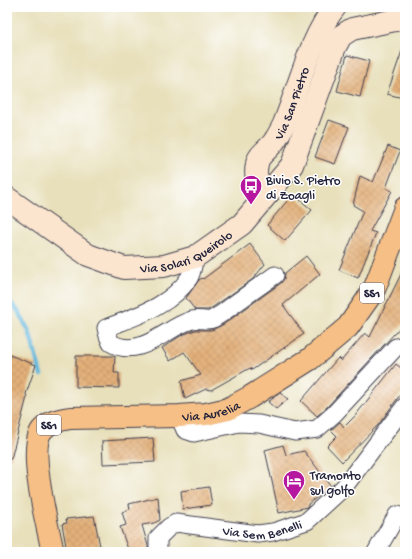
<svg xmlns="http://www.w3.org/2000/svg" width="412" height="559" font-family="'Gochi Hand',sans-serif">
	<defs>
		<pattern id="building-cross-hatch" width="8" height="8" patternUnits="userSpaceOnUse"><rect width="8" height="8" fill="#e3b079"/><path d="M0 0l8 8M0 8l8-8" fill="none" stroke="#c2976a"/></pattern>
	</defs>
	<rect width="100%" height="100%" fill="#fff"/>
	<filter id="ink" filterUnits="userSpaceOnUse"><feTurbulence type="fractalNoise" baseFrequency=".025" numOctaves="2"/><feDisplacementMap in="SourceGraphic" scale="8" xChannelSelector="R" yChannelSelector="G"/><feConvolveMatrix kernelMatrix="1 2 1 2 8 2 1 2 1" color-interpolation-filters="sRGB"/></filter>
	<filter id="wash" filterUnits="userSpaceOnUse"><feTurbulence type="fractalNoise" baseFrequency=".012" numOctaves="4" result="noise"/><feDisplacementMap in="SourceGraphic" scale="16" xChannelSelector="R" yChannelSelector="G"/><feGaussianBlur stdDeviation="0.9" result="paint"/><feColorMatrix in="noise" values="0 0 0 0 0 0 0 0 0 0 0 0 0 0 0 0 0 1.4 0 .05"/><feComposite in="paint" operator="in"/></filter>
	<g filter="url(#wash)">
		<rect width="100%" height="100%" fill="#e8e0bb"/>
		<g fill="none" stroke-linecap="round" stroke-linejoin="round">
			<path stroke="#63b9df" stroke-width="4.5" d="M7,299l11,12 11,20 12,44"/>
		</g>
		<g id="blocks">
			<g fill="url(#building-cross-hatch)">
				<path d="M403,48h2v44l-2,6 -16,-4z"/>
				<path d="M347,55l22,6 -9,36 -23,-6z"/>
				<path d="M329,120l20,7 -14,37 -20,-7z"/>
				<path d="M388,146l12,5 -14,37 6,3 -22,40 6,2 -18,45 -19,-8 24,-59 -10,-6 7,-29 13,6z"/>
				<path d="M293,194l19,16 -27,31 -18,-16z"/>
				<path d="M250,244l15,20 -12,15 -40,28 -5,3h-13l-9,-12 13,-18 3,-2 1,1z"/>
				<path d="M306,256l14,18 -37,31 21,29 -52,36 -2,-2 -39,22 -5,-1 -21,10 -4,-18 20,-6 -17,-23 -14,9 -8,-13 20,-13 13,-5h17l12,-6 57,-41 3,-4 1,-6z"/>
				<path d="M405,266v56l-78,85 -10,9 -16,-15 37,-43 3,3 24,-28 5,4z"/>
				<path d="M7,354l29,11 -10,29 1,3 -16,62h-4z"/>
				<path d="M76,356h39l-1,17h5v15l-43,-1z"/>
				<path d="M396,364l9,7v17l-26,36 -37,38 -15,-16 10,-10 -6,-6 9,-8 4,5 11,-11z"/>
				<path d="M280,393l8,6 -12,10 -8,-7z"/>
				<path d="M153,438l2,24 -52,2 -1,-23z"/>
				<path d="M283,445l3,10 18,-4 27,35 -23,18v3l-29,6 -14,-63z"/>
				<path d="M209,487l3,18 -29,4 -2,-18z"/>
				<path d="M158,497l2,23 -6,3 -12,2 6,21v6h-19l-9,-25 6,-2 -4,-13 8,-3 -1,-5z"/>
				<path d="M94,516l6,30h-3l2,6h-32l-5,-28 5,-1 -1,-4z"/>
			</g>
		</g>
	</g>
	<g filter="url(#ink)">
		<use href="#blocks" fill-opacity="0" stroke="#403e4e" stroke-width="1"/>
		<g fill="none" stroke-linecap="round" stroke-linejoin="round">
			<g stroke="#403e4e" stroke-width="19">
				<g id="street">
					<path d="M195,257c-2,6 -2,15 -6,21 -18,28 -53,38 -83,50l2,8 3,7c30,17 55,-16 81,-23 7,-2 15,2 21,-1 7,-4 14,-9 20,-14 14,-10 28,-20 42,-30"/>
					<path d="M179,416l6,14 9,3 45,-10 20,1 36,8 22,-3 17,-15 62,-67 9,-2"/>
					<path id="s1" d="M158,552v-14l11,-11 7,-4 82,11 15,-2 34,-11 37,-34 61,-81"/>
					<path d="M376,552l21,-37"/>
				</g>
			</g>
			<g stroke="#403e4e" stroke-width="24">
				<g id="secondary">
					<path id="s2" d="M270,191c-12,-8 -16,-12 -13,-27 1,-10 13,-15 18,-24 3,-4 6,-10 9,-16 15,-37 26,-86 51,-117"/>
					<path id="s3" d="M7,198l81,57 36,13 40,-2 31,-9 47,-33 50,-59 43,-118 6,-11 11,-7 53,-11"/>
				</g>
			</g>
			<g stroke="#403e4e" stroke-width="24">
				<g id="primary">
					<path id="s4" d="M53,552c-5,-24 -26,-103 -11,-122 8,-9 17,-10 28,-12l109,-2 27,-2 22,-5 22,-12 60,-38 38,-32 26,-37 31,-82"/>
				</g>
			</g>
			<use href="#street" stroke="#fff" stroke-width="17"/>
			<use href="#secondary" stroke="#fbe5cf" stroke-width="22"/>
			<use href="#primary" stroke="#f5bf86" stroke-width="22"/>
		</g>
	</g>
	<defs>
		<g id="bus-pin" transform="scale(1.15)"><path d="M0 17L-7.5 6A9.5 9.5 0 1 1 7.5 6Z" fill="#b5179e" stroke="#fff"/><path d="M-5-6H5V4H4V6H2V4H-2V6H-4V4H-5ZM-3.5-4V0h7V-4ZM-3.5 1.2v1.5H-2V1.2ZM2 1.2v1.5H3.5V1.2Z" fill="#fff"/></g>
		<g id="hotel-pin" transform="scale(1.15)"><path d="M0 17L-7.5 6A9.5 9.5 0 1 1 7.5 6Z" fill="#b5179e" stroke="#fff"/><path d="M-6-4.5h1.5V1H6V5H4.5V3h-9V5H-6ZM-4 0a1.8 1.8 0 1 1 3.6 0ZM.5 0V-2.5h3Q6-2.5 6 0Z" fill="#fff"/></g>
	</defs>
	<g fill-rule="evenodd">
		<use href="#bus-pin" x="251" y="186"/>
		<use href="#hotel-pin" x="294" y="481"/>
	</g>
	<g text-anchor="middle" stroke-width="3" stroke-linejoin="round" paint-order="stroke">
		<g fill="#fff" stroke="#646476" stroke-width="1">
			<rect x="360" y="283" width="24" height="20" rx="3"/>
			<rect x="37" y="415" width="24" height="20" rx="3"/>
		</g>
		<g font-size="12" font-weight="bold" fill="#22223b">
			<text x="372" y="297">SS1</text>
			<text x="49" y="429">SS1</text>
		</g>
		<g font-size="13" fill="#22223b" stroke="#fff">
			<text dy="5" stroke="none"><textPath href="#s2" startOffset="104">Via San Pietro</textPath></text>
			<text dy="5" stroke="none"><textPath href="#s3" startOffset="203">Via Solari Queirolo</textPath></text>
			<text dy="5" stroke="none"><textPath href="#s4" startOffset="297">Via Aurelia</textPath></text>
			<text dy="5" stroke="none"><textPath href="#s1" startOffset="125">Via Sem Benelli</textPath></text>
		</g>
		<g font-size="13" fill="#22223b" stroke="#fff" text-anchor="start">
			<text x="266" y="184">Bivio S. Pietro<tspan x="266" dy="15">di Zoagli</tspan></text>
			<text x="310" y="479">Tramonto<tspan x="310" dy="15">sul golfo</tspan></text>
		</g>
	</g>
	<rect width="412" height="559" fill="none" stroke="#fff" stroke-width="24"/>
</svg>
